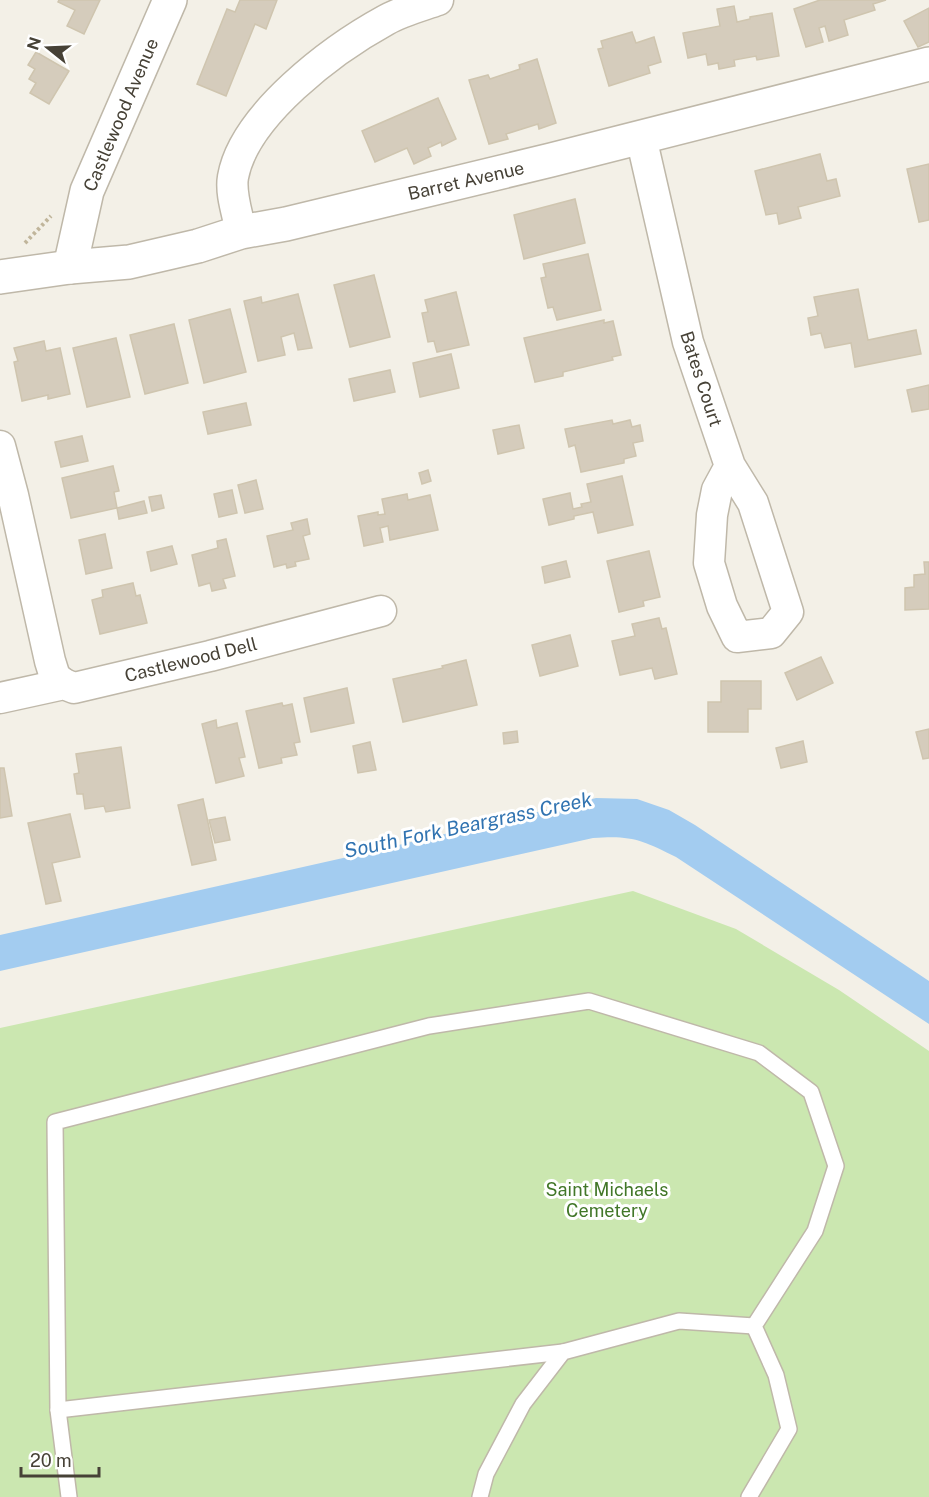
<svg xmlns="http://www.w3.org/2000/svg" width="929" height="1497" font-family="'Public Sans',sans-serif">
	<rect width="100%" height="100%" fill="#f3f0e7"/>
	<path fill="#cbe7b0" d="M633,891l103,38 103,61 90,61v446h-929v-469z"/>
	<path fill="#a3ccf0" d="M596,798l41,1 32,11 26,15 234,156v43l-253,-167c-34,-17 -44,-22 -83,-19l-593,133v-36l352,-79z"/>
	<g fill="#d5ccbc" stroke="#cfc5af" stroke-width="1.5">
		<path d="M59,0h41l-16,34 -17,-8 8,-16 -17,-8z"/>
		<path d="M240,0h37l-11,29 -11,-5 -29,72 -29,-12 30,-75 8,3z"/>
		<path d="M820,0h66l-13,4 2,6 -31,10 4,15 -19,6 -4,-15 -6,2 4,14 -17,5 -12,-38z"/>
		<path d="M734,6l3,16 13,-3v-2l22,-4 7,43 -22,4 -1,-4 -22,4 1,6 -16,3 -1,-6 -10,2 -2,-11 -18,4 -5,-25 37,-7 -3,-17z"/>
		<path d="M929,8v34l-11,5 -14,-26z"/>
		<path d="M632,32l4,11 18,-6 7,25 -13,4 2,7 -41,13 -11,-37 5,-1 -2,-7z"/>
		<path d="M36,52l33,19 -20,33 -19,-11 6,-10 -7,-4 6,-10 -7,-4z"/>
		<path d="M537,59l19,64 -17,6 -1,-5 -32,10 2,5 -19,5 -20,-64 19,-5 2,4 30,-10 -1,-4z"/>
		<path d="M438,98l18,41 -14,7 -1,-4 -13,6 3,8 -17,8 -7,-16 -32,14 -13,-31z"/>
		<path d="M820,154l7,27 9,-2 4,17 -42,11 3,11 -22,6 -2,-11 -11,2 -11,-44z"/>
		<path d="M929,164v56l-10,2 -12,-53z"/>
		<path d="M575,199l10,44 -61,16 -10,-44z"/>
		<path d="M588,254l13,56 -44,10 -4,-13 -5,1 -7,-30 5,-1 -3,-13z"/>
		<path d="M374,275l16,62 -40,10 -16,-62z"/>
		<path d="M858,289l10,51 48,-10 5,24 -66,13 -4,-24 -26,5 -4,-15 -10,2 -3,-17 10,-2 -4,-19z"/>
		<path d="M456,292l13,53 -32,7 -3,-11 -6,1 -6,-29 6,-1 -3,-12z"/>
		<path d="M298,294l14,54 -14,2 -4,-17 -13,4 4,18 -27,6 -14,-60 17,-4 1,6z"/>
		<path d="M230,309l16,63 -42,11 -15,-63z"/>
		<path d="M604,320v3l9,-2 8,34 -9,2 1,3 -50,12v4l-28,6 -11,-44z"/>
		<path d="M174,324l14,59 -43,11 -15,-59z"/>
		<path d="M116,338l14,59 -43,10 -14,-59z"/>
		<path d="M44,341l2,10 14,-3 10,46 -22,5v-4l-26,6 -8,-39 4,-1 -4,-13z"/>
		<path d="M451,354l8,34 -39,9 -7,-34z"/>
		<path d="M390,370l5,22 -41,9 -5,-22z"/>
		<path d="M929,385v24l-17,3 -5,-22z"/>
		<path d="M246,403l5,22 -43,9 -5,-22z"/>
		<path d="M612,420l1,4 17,-4 2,7 8,-2 3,16 -10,2 3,13 -12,3v4l-43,9 -6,-27 -6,2 -4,-18z"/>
		<path d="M519,425l5,23 -26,6 -5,-24z"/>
		<path d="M82,436l6,25 -27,6 -6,-25z"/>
		<path d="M113,466l6,25 -5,1 3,16 -46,10 -9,-40z"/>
		<path d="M428,470l3,11 -9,3 -3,-11z"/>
		<path d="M622,476l11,49 -35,8 -5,-21 -19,4v3l-25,6 -6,-26 27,-6 3,16 9,-2 -1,-3 10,-2 -4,-18z"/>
		<path d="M256,480l7,29 -18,4 -7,-28z"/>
		<path d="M232,490l5,23 -18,4 -5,-23z"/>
		<path d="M407,494l1,6 22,-5 8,35 -48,10 -2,-14 -8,2 3,14 -19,4 -6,-30 20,-4v3l7,-1 -3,-15z"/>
		<path d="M161,495l3,13 -12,3 -3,-14z"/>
		<path d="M144,501l3,12 -28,6 -2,-11z"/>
		<path d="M307,519l3,15 -7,2 6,23 -14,3 1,4 -9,2 -1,-4 -12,3 -7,-31 26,-6 -2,-7z"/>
		<path d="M105,534l7,34 -26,6 -7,-34z"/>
		<path d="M226,539l9,37 -12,3 3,9 -14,3 -2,-8 -11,3 -7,-31 26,-7 -1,-7z"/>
		<path d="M172,546l5,18 -26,7 -4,-19z"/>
		<path d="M649,551l11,46 -17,4 1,5 -25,6 -12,-51z"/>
		<path d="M566,561l4,16 -25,6 -3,-16z"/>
		<path d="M924,562h5v47l-24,1v-22l9,-1v-12l11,-1z"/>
		<path d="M133,583l3,13 4,-1 7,28 -47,11 -8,-34 11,-3 -1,-7z"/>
		<path d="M659,618l3,11 4,-1 11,46 -22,5 -3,-11 -32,7 -8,-34 23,-5 -3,-12z"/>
		<path d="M570,635l8,31 -38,10 -8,-31z"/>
		<path d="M821,657l12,26 -36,17 -12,-27z"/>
		<path d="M466,660l11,45 -74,17 -10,-43 50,-11 -1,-2z"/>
		<path d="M721,681h40v28h-13v23h-40v-30h13z"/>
		<path d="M347,688l7,35 -43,9 -7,-34z"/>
		<path d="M282,703l1,3 9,-2 8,38 -6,1 3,12 -16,3 1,5 -23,5 -13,-57z"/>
		<path d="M216,720l1,8 20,-5 8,34 -6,1 5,18 -28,7 -14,-59z"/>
		<path d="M929,729v29l-6,1 -7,-27z"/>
		<path d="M517,731l1,11 -14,2 -1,-11z"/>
		<path d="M803,741l4,21 -26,6 -5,-20z"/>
		<path d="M370,742l6,28 -18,3 -5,-27z"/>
		<path d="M121,747l9,61 -24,4 -2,-6 -19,3 -2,-15h-6l-3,-20 5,-1 -3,-19z"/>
		<path d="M0,768h4l8,48 -12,2z"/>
		<path d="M203,799l13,61 -24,5 -14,-60z"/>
		<path d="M70,814l10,43 -28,6 9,38 -15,3 -18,-81z"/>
		<path d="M225,817l5,23 -15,3 -6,-23z"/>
	</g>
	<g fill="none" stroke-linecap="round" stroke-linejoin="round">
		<g stroke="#bfb8a9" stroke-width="18">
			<g id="service">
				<path d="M58,1410l505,-58"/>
				<path d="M69,1497l-11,-87 -3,-288 374,-96 160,-25 170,52 52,39 25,74 -21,65 -61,95 22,49 13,54 -40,68"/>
				<path d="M480,1497l6,-23 37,-70 40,-52 116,-31 75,5"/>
			</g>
		</g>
		<g stroke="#bfb8a9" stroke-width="33">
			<g id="minor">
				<path d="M641,137l47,205 42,124 23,37 35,109 -17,21 -34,4 -15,-31 -13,-43 3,-48 5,-25 13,-24"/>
				<path d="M241,232c-3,-17 -11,-38 -8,-55 11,-62 100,-128 153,-157 16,-9 35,-14 52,-20"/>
				<path d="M0,446l13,49 37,166 5,16 9,7"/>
				<path d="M0,698l64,-14 10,4 136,-32 171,-45"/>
			</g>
		</g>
		<g stroke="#bfb8a9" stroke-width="36">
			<g id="tertiary">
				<path d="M70,267l17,-76 83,-191"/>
				<path d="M0,277l70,-10 59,-5 69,-16 43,-14 45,-8 265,-64 378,-96"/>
			</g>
		</g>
		<path stroke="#c0b59b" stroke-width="4" stroke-dasharray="3 3" stroke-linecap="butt" d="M25,243l26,-27"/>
		<use href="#service" stroke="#fff" stroke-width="15"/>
		<use href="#minor" stroke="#fff" stroke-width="30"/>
		<use href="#tertiary" stroke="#fff" stroke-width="33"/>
	</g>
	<g text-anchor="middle" stroke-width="6" stroke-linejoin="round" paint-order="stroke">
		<g font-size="18" fill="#464136" stroke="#fff">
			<text transform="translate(121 115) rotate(-67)" y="6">Castlewood Avenue</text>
			<text transform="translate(466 181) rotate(-13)" y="6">Barret Avenue</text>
			<text transform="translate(701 379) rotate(72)" y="6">Bates Court</text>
			<text transform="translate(191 660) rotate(-14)" y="6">Castlewood Dell</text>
		</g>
		<g font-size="18" fill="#427729" stroke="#fff">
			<text x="607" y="1196">Saint Michaels<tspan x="607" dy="21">Cemetery</tspan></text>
		</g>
		<g font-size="20" font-style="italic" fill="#3073b1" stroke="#fff">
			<text transform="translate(468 825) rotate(-12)" y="7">South Fork Beargrass Creek</text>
		</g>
	</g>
	<g transform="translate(48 48) rotate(288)" stroke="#ffffff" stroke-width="4.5" paint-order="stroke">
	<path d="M0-4.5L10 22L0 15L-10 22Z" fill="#464136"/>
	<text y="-9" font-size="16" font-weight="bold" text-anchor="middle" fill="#464136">N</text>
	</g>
	<path d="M21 1467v9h78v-9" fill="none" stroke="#464136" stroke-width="3"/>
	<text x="30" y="1467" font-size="18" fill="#464136" stroke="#ffffff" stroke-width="4.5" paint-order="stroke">20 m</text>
</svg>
